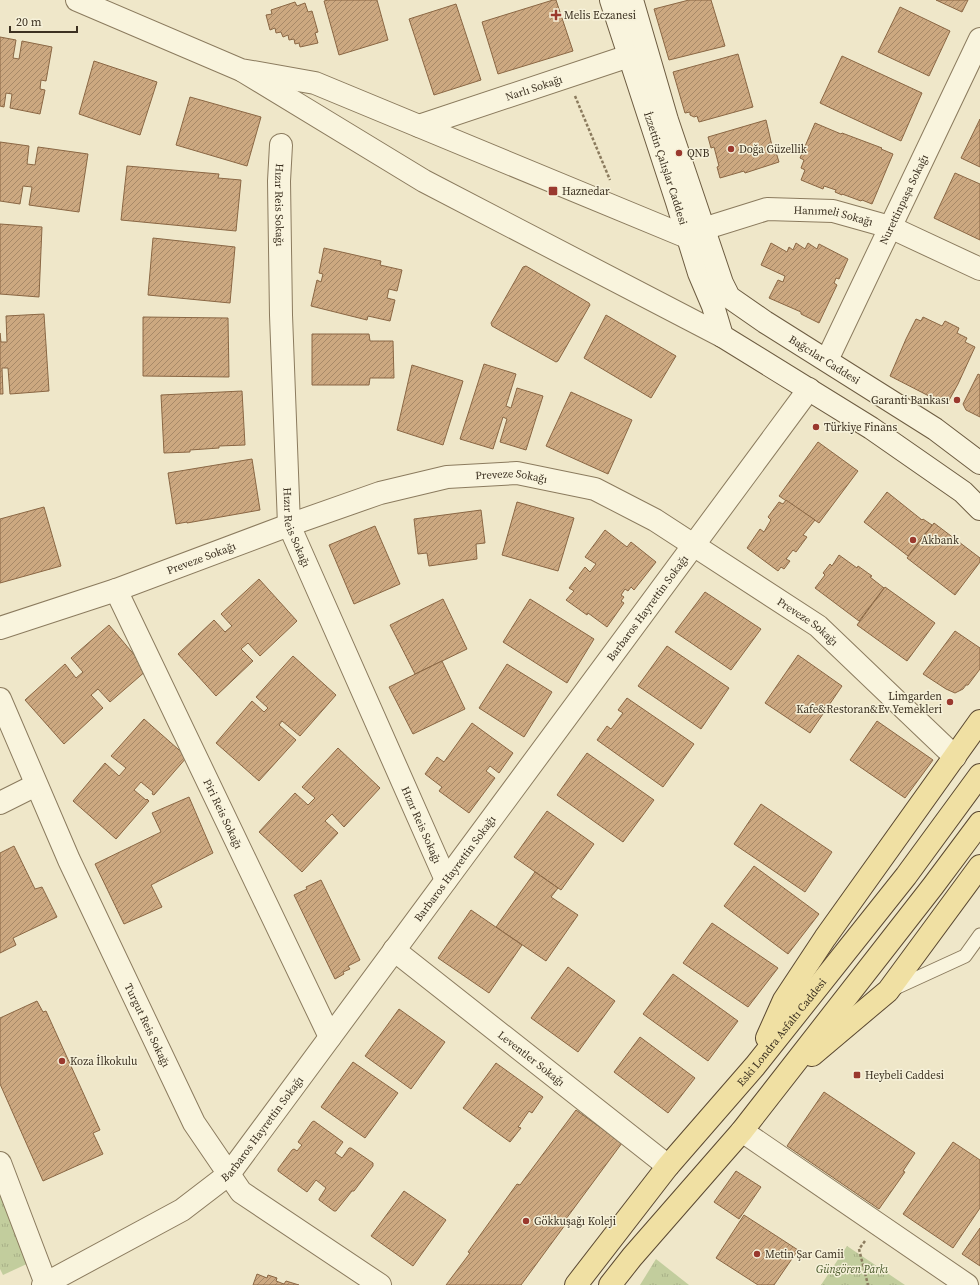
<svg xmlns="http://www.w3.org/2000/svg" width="980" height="1285" font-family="'Source Serif 4',serif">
	<defs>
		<pattern id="park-tufts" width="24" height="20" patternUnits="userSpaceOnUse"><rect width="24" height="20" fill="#c2cd9d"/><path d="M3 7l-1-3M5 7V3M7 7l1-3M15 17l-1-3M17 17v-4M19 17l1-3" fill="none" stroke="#a8b087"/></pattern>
		<pattern id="building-hatch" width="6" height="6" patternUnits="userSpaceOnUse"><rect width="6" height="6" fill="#cca880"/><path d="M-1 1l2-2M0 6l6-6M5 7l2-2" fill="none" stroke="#a78968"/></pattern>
	</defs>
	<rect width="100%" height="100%" fill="#efe7c9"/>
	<g fill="url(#park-tufts)">
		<path d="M0,1181l31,81 -28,13 -3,-6z"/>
		<path d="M847,1246l58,39h-84z"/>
		<path d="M656,1259l33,26h-49z"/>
	</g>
	<g fill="url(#building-hatch)" stroke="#8a6744">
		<path d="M328,0h49l11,40 -49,15 -15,-54z"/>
		<path d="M553,0h3l17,51 -75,23 -16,-52z"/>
		<path d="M689,0h22l14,46 -56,14 -15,-51z"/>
		<path d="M936,0h32l-6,12z"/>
		<path d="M295,2l2,4 8,-3 3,9 4,-1 6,21 -3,1 3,10 -18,4 -1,-4 -4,1 -1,-5 -5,1 -1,-5 -5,2 -2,-5 -5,1 -1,-5 -5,2 -4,-15 6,-1 -1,-4z"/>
		<path d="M456,4l25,76 -47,15 -25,-76z"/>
		<path d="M900,7l50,24 -21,45 -51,-24z"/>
		<path d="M0,37l16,3 -3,18 6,1 3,-18 30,6 -6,34 -5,-1 -1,9 5,1 -5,24 -30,-6 2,-14 -6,-1 -2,14 -4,-1z"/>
		<path d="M738,54l15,53 -54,15 -2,-6 -3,1 -4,-2v-3l-5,1 -12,-41z"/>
		<path d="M842,56l80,37 -21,48 -81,-38z"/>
		<path d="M94,61l63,21 -17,53 -61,-21z"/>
		<path d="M190,97l71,20 -14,49 -71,-21z"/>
		<path d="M980,119v48l-19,-9z"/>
		<path d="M766,120l7,30 2,-1 4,13 -34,11 -1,-2 -24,7 -3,-11 2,-1 -5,-19 -3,1 -3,-11z"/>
		<path d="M815,123l26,11 1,-1 40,15 -1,1 12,5 -21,50 -10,-4 -1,1 -19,-7v1l-7,-3 1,-2 -12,-4 -1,3 -22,-9 4,-10 -4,-2 3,-8 -4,-2z"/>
		<path d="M0,142l29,4 -2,18 8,1 3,-18 50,7 -9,58 -50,-7 3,-18 -9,-1 -3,18 -20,-3z"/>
		<path d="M127,166l92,8 -1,4 23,2 -5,51 -115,-11z"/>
		<path d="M955,173l25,11v56l-46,-22z"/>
		<path d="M0,224l42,3 -3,70 -39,-3z"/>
		<path d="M153,238l82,9 -5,56 -82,-8z"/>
		<path d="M771,243l16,9 2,-5 4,3 3,-7 9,6 3,-6 9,6 2,-5 29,15 -9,20 -3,-1 -2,5 3,2 -18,38 -18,-9v-2l-32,-14 9,-18 5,2 2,-6 -24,-11z"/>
		<path d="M324,248l57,13 -1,4 22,5 -5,21 -8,-2 -2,9 8,2 -5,21 -22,-5 -1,4 -56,-14 6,-26 4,2 2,-8 -4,-1z"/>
		<path d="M526,266l63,37 1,2 -32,56 -2,1 -64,-36 -1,-3 32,-56z"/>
		<path d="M44,314l5,77 -39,3 -2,-26h-6l1,26h-3v-61l1,9h6l-1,-26z"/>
		<path d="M606,315l70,41 -25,42 -67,-40z"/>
		<path d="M143,317l85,1 1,59 -86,-1z"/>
		<path d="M923,317l19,9 3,-5 14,7 -2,5 10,5 -2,4 10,5 -17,37 -11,20 -20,-9 -37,-19 16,-37 10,-20 5,2z"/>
		<path d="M312,334h57l1,7h23l1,37h-24l-1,7h-57z"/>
		<path d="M484,364l32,10 -10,32 5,2 6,-20 26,8 -17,54 -26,-8 7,-23 -4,-2 -10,32 -33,-10z"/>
		<path d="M412,365l51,16 -20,64 -46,-15z"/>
		<path d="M978,374l2,1v42l-14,-7 -3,-6z"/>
		<path d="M242,391l3,54 -26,1v2l-29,2v2l-26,1 -3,-58z"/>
		<path d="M571,392l61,28 -24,54 -62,-28z"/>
		<path d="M818,442l40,29 -39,52 -40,-27z"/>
		<path d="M252,459l8,51 -73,13v-1l-11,2 -8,-51z"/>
		<path d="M887,492l35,28 1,-1 9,6 -24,31 -44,-34z"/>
		<path d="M786,500l29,20 -12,15 4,2 -11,15 -3,-2 -7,9 4,2 -6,8 -3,-2 -3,4 -31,-23 13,-19 4,3 7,-12 -3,-3 11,-15 4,2z"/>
		<path d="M517,502l57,16 -16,53 -56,-16z"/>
		<path d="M44,507l17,59 -61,17v-64z"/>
		<path d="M481,510l4,33 -9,1 1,15 -48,7 -2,-13 -9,1 -4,-35z"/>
		<path d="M934,523l46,35v4l-25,33 -48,-37z"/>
		<path d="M375,526l25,58 -46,20 -25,-59z"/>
		<path d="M605,530l22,17 4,-5 25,20 -22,28 -3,-3 -3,4 -3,-2 -4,6 3,2 -3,4 3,2 -17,24 -19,-14 -1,2 -21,-15 8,-9 -5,-3 16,-21 5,5 6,-8 -11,-7z"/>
		<path d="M839,555l18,13 1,-2 14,10 -2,1 14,11 -25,33 -44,-33 10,-13 -2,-2 7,-9 2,2z"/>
		<path d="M259,579l38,42 -37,35 -12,-13 -7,6 12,12 -37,35 -38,-42 36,-34 11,12 7,-6 -11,-12z"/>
		<path d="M885,587l50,36 -28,38 -50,-36z"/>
		<path d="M705,592l56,37 -30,41 -56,-38z"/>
		<path d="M443,599l24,50 -52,25 -25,-49z"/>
		<path d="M530,599l64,40 -27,44 -64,-41z"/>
		<path d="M109,625l38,45 -37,32 -12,-13 -7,6 12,13 -39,36 -39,-44 40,-36 11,14 7,-6 -12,-14z"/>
		<path d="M955,631l25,17v21l-12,16h-2l-3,4 -8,4 -9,-4 -23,-15z"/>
		<path d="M667,646l62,42 -28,41 -63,-43z"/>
		<path d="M798,655l44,31 -32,47 -45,-30z"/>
		<path d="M293,656l43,39 -36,41 -18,-15 -3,4 17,15 -37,41 -43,-38 36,-42 12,11 4,-4 -12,-11z"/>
		<path d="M442,661l23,48 -52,25 -24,-47z"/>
		<path d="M507,664l45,28 -28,45 -45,-29z"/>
		<path d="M627,698l67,46 -31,43 -66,-47 10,-14 4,3 12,-16 -5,-3z"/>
		<path d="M144,719l43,38 -33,38 -2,-1 1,-2 -12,-10 -7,8 12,10 1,-1 2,2 -33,38 -43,-38 32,-38 14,13 7,-8 -15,-12z"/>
		<path d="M877,721l56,39 -28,38 -55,-38z"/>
		<path d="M472,723l41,30 -14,20 -9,-7 -4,5 9,7 -26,35 -30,-22 3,-4 -17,-13 12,-17 7,5z"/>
		<path d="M338,748l42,40 -36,39 -12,-13 -7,7 13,12 -36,39 -43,-40 36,-39 13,12 7,-7 -13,-11z"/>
		<path d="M587,753l67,47 -31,42 -66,-47z"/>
		<path d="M189,797l24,56 -62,32 11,22 -38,17 -29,-60 66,-32 -9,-19z"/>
		<path d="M761,804l71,48 -27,40 -71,-48z"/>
		<path d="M547,811l47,33 -33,46 -47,-33z"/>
		<path d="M14,846l21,43 7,-2 15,30 -44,21 3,7 -16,8v-100z"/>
		<path d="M754,866l65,48 -31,40 -64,-48z"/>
		<path d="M535,872l23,16 -7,9 27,18 -32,46 -50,-34z"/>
		<path d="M321,880l39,80 -12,6 2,3 -7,3 1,2 -9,5 -41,-84 13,-6 -1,-2z"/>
		<path d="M471,910l51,35 -33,48 -51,-35z"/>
		<path d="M712,923l66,45 -30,39 -65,-44z"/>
		<path d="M568,967l47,34 -37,51 -47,-34z"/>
		<path d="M673,974l65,47 -30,40 -65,-47z"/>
		<path d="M37,1001l6,11 3,-1 54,119 -7,3 10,21 -60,27 -43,-97v-66z"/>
		<path d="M399,1009l46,33 -34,47 -46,-33z"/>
		<path d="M640,1037l55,41 -27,35 -54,-41z"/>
		<path d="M353,1062l45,31 -33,45 -44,-31z"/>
		<path d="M496,1063l47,34 -11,16 -3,-2 -11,16 3,1 -11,14 -47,-34z"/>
		<path d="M824,1092l91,61 -12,18 2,1 -26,37 -92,-63z"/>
		<path d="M576,1110l46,33 -59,80 2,2 -44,60h-75l24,-32 -2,-1 49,-68 3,1z"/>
		<path d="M314,1121l29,21 -8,11 7,5 7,-10h2l22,15v3l-19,25h-2l-16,20h-2l-15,-11v-1l7,-11 -10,-8 -9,12 -29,-21v-2l14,-19 2,-1 3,2 5,-6 -4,-3 14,-20z"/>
		<path d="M953,1142l27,18v48l-27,40 -50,-34z"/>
		<path d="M736,1171l25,16 -22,32 -25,-17z"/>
		<path d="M404,1191l42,29 -33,46 -42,-30z"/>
		<path d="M744,1215l54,35 -24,35h-16l-42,-27z"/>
		<path d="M980,1228v38l-18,-12z"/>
		<path d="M257,1274l10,4 1,-3 9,3 -1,3 8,3 2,-3 13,4h-46z"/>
	</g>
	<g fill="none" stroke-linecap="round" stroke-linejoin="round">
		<g stroke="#8b7b5e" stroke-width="15">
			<path id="service" d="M893,989l72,-33 15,-21"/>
		</g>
		<g stroke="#8b7b5e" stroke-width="24">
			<g id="minor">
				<path d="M243,71l181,110 298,155"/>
				<path id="s1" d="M419,126l210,-70 16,-8"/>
				<path id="s2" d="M281,145l-2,36 2,134 8,210 157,355"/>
				<path id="s3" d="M703,229l64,-20 66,2 57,16 90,42"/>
				<path id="s4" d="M827,360l153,-321"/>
				<path id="s5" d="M116,590l214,447"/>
				<path id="s6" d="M0,628l116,-38 173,-65 91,-32 67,-16 70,-4 78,16 60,31 163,106 137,131"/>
				<path id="s7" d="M0,699l69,161 125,263 47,69 139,93"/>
				<path d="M0,803l36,-18"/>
				<path id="s8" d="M394,950l274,216"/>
				<path d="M742,1131l225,154"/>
				<path d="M0,1163l46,121"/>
				<path id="s9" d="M43,1285l139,-75 47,-36 580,-785"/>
			</g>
		</g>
		<g stroke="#8b7b5e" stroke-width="24">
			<path id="tertiary" d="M77,0l164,70 74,13 372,154 15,-7"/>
		</g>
		<g stroke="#6d5c41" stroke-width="24">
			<g id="secondary">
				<path id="s10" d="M611,0l66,202 22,71 14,33 9,30 149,92 92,64 17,17"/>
				<path id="s11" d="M632,0l35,120 55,163 7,14 36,25 170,107 45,34"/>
			</g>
		</g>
		<g stroke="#5a4831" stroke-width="24">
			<g id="primary">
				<path d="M767,1038l17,-38 41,-62 155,-217"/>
				<path d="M812,1055l76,-64 92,-125"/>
				<path id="s12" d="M576,1285l92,-119 87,-100 151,-190 74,-101"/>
				<path d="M610,1285l22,-28 110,-126 191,-245 47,-63"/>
			</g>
		</g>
		<g stroke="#8b7b5e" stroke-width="2.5" stroke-dasharray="3 2" stroke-linecap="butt">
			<path d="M575,96l35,84"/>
			<path d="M865,1241l-6,8 9,36"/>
		</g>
		<use href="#service" stroke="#f9f4dd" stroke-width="13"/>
		<use href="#minor" stroke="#f9f4dd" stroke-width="22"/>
		<use href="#tertiary" stroke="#f9f4dd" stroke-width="22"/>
		<use href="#secondary" stroke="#f9f4dd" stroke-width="22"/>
		<use href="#primary" stroke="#f0e0a3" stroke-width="22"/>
	</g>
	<g fill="#9a392e" stroke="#f6f1d9" stroke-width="1.5">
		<path d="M554 9h4v4h4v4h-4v4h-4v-4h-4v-4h4z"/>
		<circle cx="731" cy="149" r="4"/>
		<circle cx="679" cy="153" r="4"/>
		<rect x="548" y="186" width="10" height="10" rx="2"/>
		<circle cx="957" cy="400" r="4"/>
		<circle cx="816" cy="427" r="4"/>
		<circle cx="913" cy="540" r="4"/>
		<circle cx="950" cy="702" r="4"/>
		<circle cx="62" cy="1061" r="4"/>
		<rect x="853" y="1071" width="8" height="8" rx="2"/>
		<circle cx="526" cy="1221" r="4"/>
		<circle cx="757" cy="1254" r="4"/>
	</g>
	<g text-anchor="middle" stroke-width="3" stroke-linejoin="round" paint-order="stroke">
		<g font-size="11" fill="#3c3121" stroke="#f6f1d9" text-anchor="start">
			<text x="564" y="19">Melis Eczanesi</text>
			<text x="739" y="153">Doğa Güzellik</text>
			<text x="687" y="157">QNB</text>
			<text x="562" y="195">Haznedar</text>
			<text x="949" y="404" text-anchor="end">Garanti Bankası</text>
			<text x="824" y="431">Türkiye Finans</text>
			<text x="921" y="544">Akbank</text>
			<text x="942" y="700" text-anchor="end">Limgarden<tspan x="942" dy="13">Kafe&amp;Restoran&amp;Ev Yemekleri</tspan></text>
			<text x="70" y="1065">Koza İlkokulu</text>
			<text x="865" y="1079">Heybeli Caddesi</text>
			<text x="534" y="1225">Gökkuşağı Koleji</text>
			<text x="765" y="1258">Metin Şar Camii</text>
		</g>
		<g font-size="11" fill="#3c3121" stroke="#f6f1d9">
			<text dy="4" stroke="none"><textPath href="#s1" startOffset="121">Narlı Sokağı</textPath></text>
			<text dy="4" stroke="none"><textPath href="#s10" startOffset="177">İzzettin Çalışlar Caddesi</textPath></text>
			<text dy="4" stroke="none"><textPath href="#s4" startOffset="178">Nurettinpaşa Sokağı</textPath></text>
			<text dy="4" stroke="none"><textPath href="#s2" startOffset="60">Hızır Reis Sokağı</textPath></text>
			<text dy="4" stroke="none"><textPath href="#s3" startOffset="134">Hanımeli Sokağı</textPath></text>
			<text dy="4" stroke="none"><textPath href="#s11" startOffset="427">Bağcılar Caddesi</textPath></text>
			<text dy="4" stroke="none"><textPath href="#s6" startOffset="537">Preveze Sokağı</textPath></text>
			<text dy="4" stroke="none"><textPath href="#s2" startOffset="384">Hızır Reis Sokağı</textPath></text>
			<text dy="4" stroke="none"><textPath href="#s6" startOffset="213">Preveze Sokağı</textPath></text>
			<text dy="4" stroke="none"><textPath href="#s9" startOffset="921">Barbaros Hayrettin Sokağı</textPath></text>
			<text dy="4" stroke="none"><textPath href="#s6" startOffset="873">Preveze Sokağı</textPath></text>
			<text dy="4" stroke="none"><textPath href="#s5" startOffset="248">Piri Reis Sokağı</textPath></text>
			<text dy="4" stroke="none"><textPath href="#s2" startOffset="708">Hızır Reis Sokağı</textPath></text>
			<text dy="4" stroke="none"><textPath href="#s9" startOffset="597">Barbaros Hayrettin Sokağı</textPath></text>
			<text dy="4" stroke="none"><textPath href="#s7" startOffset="358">Turgut Reis Sokağı</textPath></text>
			<text dy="4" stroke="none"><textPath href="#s12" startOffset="326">Eski Londra Asfaltı Caddesi</textPath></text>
			<text dy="4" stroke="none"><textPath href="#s8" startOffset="175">Leventler Sokağı</textPath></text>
			<text dy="4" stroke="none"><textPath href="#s9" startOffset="273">Barbaros Hayrettin Sokağı</textPath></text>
		</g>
		<g font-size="11" font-style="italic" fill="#475828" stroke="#f6f1d9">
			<text x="852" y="1273">Güngören Parkı</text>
		</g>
	</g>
	<path d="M10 26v6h67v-6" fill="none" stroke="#3c3121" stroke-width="2"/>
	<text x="16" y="26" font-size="12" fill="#3c3121" stroke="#f6f1d9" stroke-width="3" paint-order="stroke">20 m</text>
</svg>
